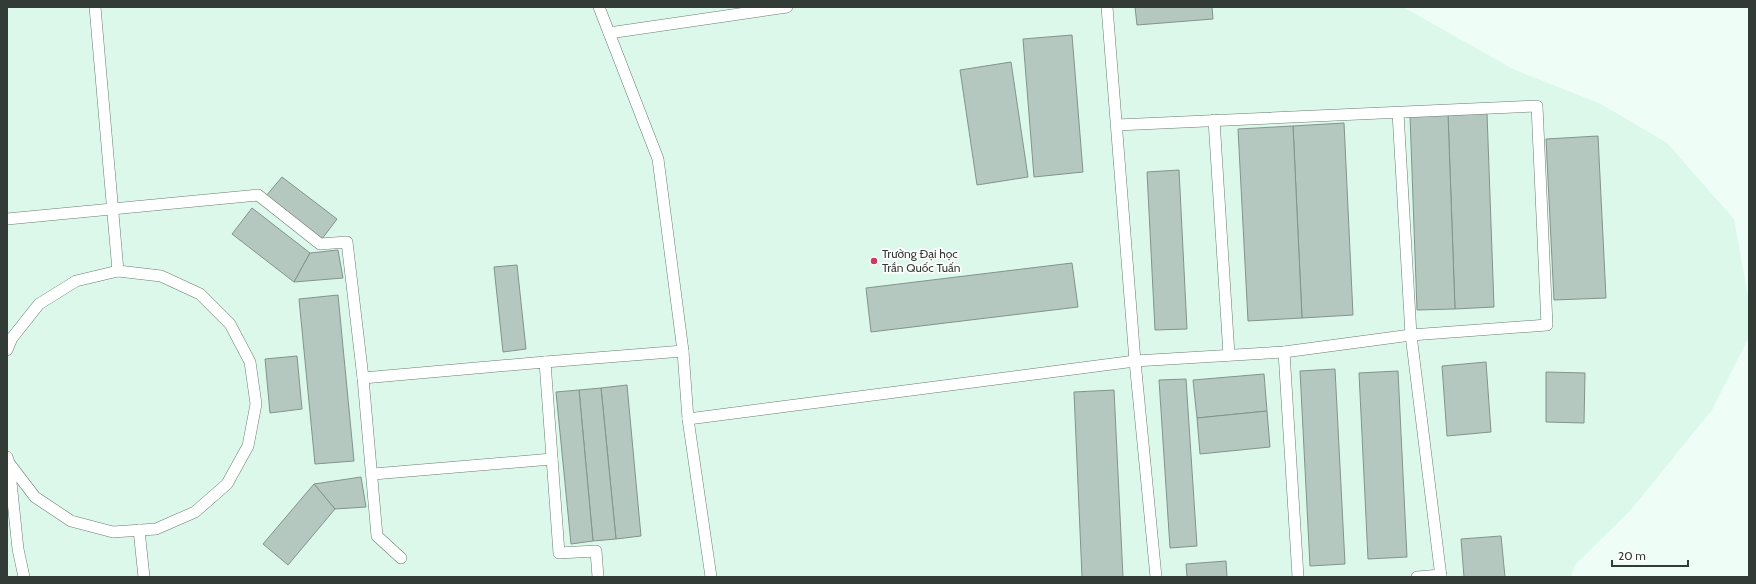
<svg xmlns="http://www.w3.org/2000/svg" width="1756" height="584" font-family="Cabin,sans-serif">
	<rect width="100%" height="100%" fill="#eefef7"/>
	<path fill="#dcf8eb" d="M7,7h1396l110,62 88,35 66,39 67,76 15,83v35l-37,73 -82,101 -55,54 -4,12h-1564z"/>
	<g fill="#b5c8bf" stroke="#82948c">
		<path d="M1135,7h77l1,12 -76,6z"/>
		<path d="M1072,35l11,137 -49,5 -11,-138z"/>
		<path d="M1011,62l17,115 -51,8 -17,-115z"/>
		<path d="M1487,113l7,194 -39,2 -7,-195z"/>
		<path d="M1448,114l7,195 -38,1 -7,-194z"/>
		<path d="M1344,123l9,192 -51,3 -9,-192z"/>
		<path d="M1293,126l9,192 -54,3 -10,-192z"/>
		<path d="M1598,136l8,162 -52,2 -8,-161z"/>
		<path d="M1179,170l8,159 -32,1 -8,-158z"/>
		<path d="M282,177l55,42 -15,20 -56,-43z"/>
		<path d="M252,208l58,45 -16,29 -62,-48z"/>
		<path d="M338,250l5,28 -49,4 16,-29z"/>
		<path d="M1072,263l6,44 -207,25 -5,-44z"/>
		<path d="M517,265l9,84 -23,3 -9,-85z"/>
		<path d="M338,295l16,166 -39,3 -16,-165z"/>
		<path d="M297,356l5,53 -32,4 -5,-54z"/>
		<path d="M1486,362l5,70 -44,4 -5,-70z"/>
		<path d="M1335,369l10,195 -35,2 -10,-195z"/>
		<path d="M1398,371l9,186 -39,2 -9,-186z"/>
		<path d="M1546,372l39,1 -1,50 -38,-1z"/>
		<path d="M1264,374l3,37 -70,7 -4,-38z"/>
		<path d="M1186,379l11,167 -27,2 -11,-168z"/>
		<path d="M627,385l14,151 -25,3 -15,-151z"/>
		<path d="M601,388l15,151 -23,2 -14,-151z"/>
		<path d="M579,390l14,151 -22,3 -15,-152z"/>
		<path d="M1114,390l9,187h-41l-8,-185z"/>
		<path d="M1267,411l3,36 -70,7 -3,-36z"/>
		<path d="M361,477l5,30 -31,2 -21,-25z"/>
		<path d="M314,484l21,25 -47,56 -25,-21z"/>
		<path d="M1501,536l4,41h-41l-3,-38z"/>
		<path d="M1226,561l1,16h-40l-1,-13z"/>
	</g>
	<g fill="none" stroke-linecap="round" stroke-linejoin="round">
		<g stroke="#6a7c74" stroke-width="12">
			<g id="lane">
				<path d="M95,7l23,264"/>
				<path d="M599,7l59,152 25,192 5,68 23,158"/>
				<path d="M1107,7l28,354 21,216"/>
				<path d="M609,33l178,-26"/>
				<path d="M1398,113l13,222 30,242"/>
				<path d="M1214,120l15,235"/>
				<path d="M7,219l251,-24 62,49 27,-2 16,136 14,158 24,22"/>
				<path d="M7,350l5,-12 27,-34 37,-23 42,-10 43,5 39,18 30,30 20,38 6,42 -8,42 -21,38 -32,28 -39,17 -43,3 -42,-11 -36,-24 -26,-34 -2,-6"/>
				<path d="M1284,352l14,225"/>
				<path d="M545,362l138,-11"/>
				<path d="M363,378l182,-16 14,191 37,-2 2,26"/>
				<path d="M688,419l447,-58 149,-9 127,-17 136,-10 -10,-219 -420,19"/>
				<path d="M9,463l9,86 6,28"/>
				<path d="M373,474l179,-15"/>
				<path d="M139,530l5,47"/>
				<path d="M1417,577l24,-2"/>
			</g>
		</g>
		<use href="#lane" stroke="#fff" stroke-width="11"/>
	</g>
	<circle fill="#ca3a5e" stroke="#fff" stroke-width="1.5" cx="874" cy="261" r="4"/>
	<g text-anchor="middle" stroke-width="3.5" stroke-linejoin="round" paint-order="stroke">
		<g font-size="12" fill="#333b37" stroke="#fff" text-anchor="start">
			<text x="882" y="258">Trường Đại học<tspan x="882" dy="14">Trần Quốc Tuấn</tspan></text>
		</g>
	</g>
	<rect width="1756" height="584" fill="none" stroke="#333b37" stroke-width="16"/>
	<path d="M1612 560v6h76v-6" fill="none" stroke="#333b37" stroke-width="2"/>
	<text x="1618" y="560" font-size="12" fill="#333b37" stroke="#ffffff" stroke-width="3" paint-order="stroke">20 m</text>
</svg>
